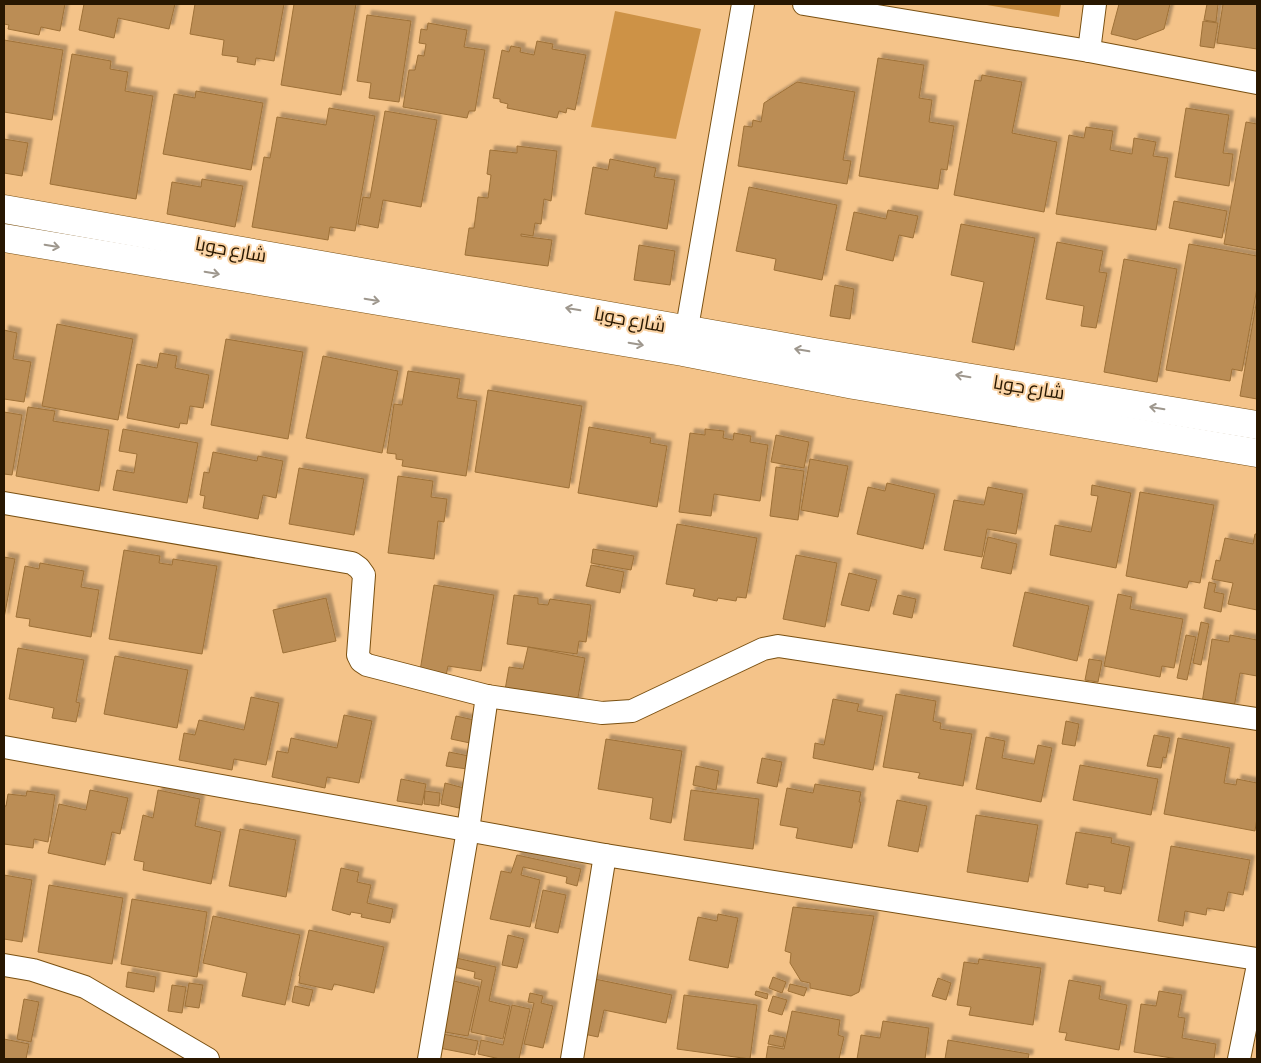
<svg xmlns="http://www.w3.org/2000/svg" width="1261" height="1063" font-family="'Alegreya Sans',Cairo,sans-serif">
	<defs>
		<filter id="shadow"><feDropShadow dx="4.5" dy="-4.5" stdDeviation="1" flood-color="#0004"/></filter>
	</defs>
	<rect width="100%" height="100%" fill="#f4c389"/>
	<g fill="#cd9246">
		<path d="M981,4h80l-2,13z"/>
		<path d="M615,11l86,18 -25,110 -85,-12z"/>
	</g>
	<g fill="#bb8d54" stroke="#9e7138" filter="url(#shadow)">
		<path d="M4,4h61l-5,27 -19,-4 -2,8 -31,-6 1,-4 -5,-1z"/>
		<path d="M84,4h91l-6,25 -51,-11 -4,20 -35,-8z"/>
		<path d="M195,4h89l-10,57 -18,-3 -1,7 -18,-3 1,-5 -16,-2 2,-15 -34,-6z"/>
		<path d="M294,4h62l-15,91 -60,-10z"/>
		<path d="M1119,4h51l-6,25 -28,11 -25,-6z"/>
		<path d="M1207,4h11l-2,18 -12,-2z"/>
		<path d="M1223,4h34v45l-40,-6z"/>
		<path d="M367,15l44,6 -12,81 -30,-4 2,-15 -14,-2z"/>
		<path d="M1203,21l15,2 -4,25 -14,-2z"/>
		<path d="M428,23l39,7 -3,17 21,3 -10,61h-6l-2,7 -64,-11 6,-37h6l3,-15 6,1 2,-12 -7,-1 2,-14 6,1z"/>
		<path d="M4,40l59,10 -11,70 -48,-8z"/>
		<path d="M537,41l16,3 -1,5 34,6 -11,55 -8,-2 -1,5 -7,-2 -2,7 -50,-10 1,-4 -8,-2v-3l-7,-1 9,-48 7,2 2,-6 10,2 -1,4 14,3z"/>
		<path d="M72,54l39,7 -1,8 18,3 -3,19 28,5 -17,103 -86,-15z"/>
		<path d="M878,58l46,7 -5,33 13,2 -3,22 25,4 -7,44 -6,-1 -3,20 -79,-13z"/>
		<path d="M982,75l40,7 -10,51 45,9 -13,70 -90,-17 21,-115 6,1z"/>
		<path d="M797,82l58,10 -12,68 8,1 -4,23 -109,-18 6,-40 8,1 1,-7 8,2 3,-19z"/>
		<path d="M196,91l67,12 -12,67 -88,-16 11,-60 21,4z"/>
		<path d="M329,108l46,8 -20,115 -25,-4 -2,13 -76,-13 12,-70 6,1 7,-41 49,8z"/>
		<path d="M1186,108l43,7 -6,38 10,1 -4,32 -54,-9z"/>
		<path d="M385,111l52,9 -16,87 -38,-7 -5,28 -20,-4 5,-27 7,1z"/>
		<path d="M1246,122l11,2v126l-33,-6z"/>
		<path d="M1086,127l27,4 -3,19 22,4 2,-16 22,4 -3,14 15,2 -12,72 -100,-16 13,-79 15,3z"/>
		<path d="M4,139l24,4 -6,33 -18,-3z"/>
		<path d="M517,146l40,5 -6,50 -7,-2 -3,25 -6,-1 -2,13 -12,-2v2l31,4 -4,26 -83,-11 4,-27h5l4,-31 10,1 3,-23 -4,-1 3,-24 27,3z"/>
		<path d="M610,159l46,9 -2,9 21,3 -8,49 -82,-15 8,-47 15,3z"/>
		<path d="M202,179l41,7 -8,41 -68,-13 5,-32 29,5z"/>
		<path d="M749,187l88,18 -15,75 -48,-10 2,-11 -40,-8z"/>
		<path d="M1174,201l53,10 -5,27 -53,-10z"/>
		<path d="M888,210l30,6 -5,22 -14,-3 -6,26 -47,-11 8,-38 32,7z"/>
		<path d="M961,224l74,14 -21,112 -42,-8 12,-60 -33,-7z"/>
		<path d="M1057,242l46,9 -4,21 8,1 -11,55 -15,-2 3,-20 -38,-7z"/>
		<path d="M1189,244l68,12v32l-15,83 -10,-2 -2,12 -64,-11z"/>
		<path d="M639,245l36,6 -5,34 -36,-5z"/>
		<path d="M1124,259l53,10 -20,113 -53,-10z"/>
		<path d="M835,285l19,4 -4,30 -20,-3z"/>
		<path d="M1257,299v100l-17,-3z"/>
		<path d="M57,324l76,15 -15,81 -76,-14z"/>
		<path d="M4,330l13,3 -4,26 18,3 -7,40 -20,-3z"/>
		<path d="M226,339l77,13 -15,87 -77,-14z"/>
		<path d="M160,353l17,3 -2,12 34,7 -6,33 -13,-2 -3,18 -7,-1 -1,5 -52,-10 10,-54 20,4z"/>
		<path d="M323,356l75,15 -16,82 -76,-15z"/>
		<path d="M408,371l52,8 -3,19 20,3 -11,75 -64,-10 1,-6 -7,-1v-5l-9,-1 7,-49 8,1z"/>
		<path d="M488,390l94,16 -13,82 -94,-16z"/>
		<path d="M28,407l27,4 -2,10 56,9 -10,61 -83,-15z"/>
		<path d="M4,412l18,3 -10,60 -8,-1z"/>
		<path d="M589,427l62,11 -1,5 17,3 -10,61 -79,-14z"/>
		<path d="M123,429l75,14 -11,60 -74,-13 4,-20 17,3 3,-19 -18,-3z"/>
		<path d="M705,429l19,2 -1,7 10,2 1,-7 17,3 -1,6 18,3 -8,56 -46,-7 -3,22 -32,-4 11,-79 15,2z"/>
		<path d="M776,435l33,7 -5,26 -33,-6z"/>
		<path d="M213,452l44,9 1,-5 25,5 -7,37 -13,-3 -5,24 -55,-11 2,-12 -5,-1 4,-23 5,1z"/>
		<path d="M810,459l38,7 -10,51 -37,-7z"/>
		<path d="M776,467l28,4 -6,49 -28,-4z"/>
		<path d="M299,468l65,11 -10,56 -65,-11z"/>
		<path d="M398,476l35,5 -2,16 16,2 -3,23 -6,-1 -4,38 -46,-6z"/>
		<path d="M887,483l48,11 -12,55 -66,-15 11,-47 17,4z"/>
		<path d="M1092,485l39,8 -15,75 -66,-13 5,-30 36,7 7,-36 -7,-1z"/>
		<path d="M988,487l35,7 -7,40 -29,-5 -5,28 -38,-7 10,-50 30,5z"/>
		<path d="M1140,492l74,13 -14,78 -11,-2 -2,7 -61,-12z"/>
		<path d="M677,524l80,14 -11,60 -9,-1 -1,4 -18,-3 -1,3 -24,-5 2,-7 -29,-5z"/>
		<path d="M1255,534h2v76l-29,-6 5,-21 -21,-4 4,-19 4,1 5,-23 28,6z"/>
		<path d="M988,537l29,7 -6,30 -30,-6z"/>
		<path d="M593,549l41,7 -3,14 -40,-7z"/>
		<path d="M124,550l36,6 -1,7 13,2 1,-6 44,7 -15,88 -93,-15z"/>
		<path d="M796,555l41,8 -12,64 -42,-8z"/>
		<path d="M4,557l11,2 -11,59z"/>
		<path d="M40,563l44,8 -3,16 18,3 -8,47 -62,-11 1,-7 -14,-2 9,-51 14,3z"/>
		<path d="M591,565l33,7 -4,21 -34,-7z"/>
		<path d="M849,573l28,7 -8,31 -28,-6z"/>
		<path d="M1209,582l7,2 -2,8 10,2 -3,18 -17,-4z"/>
		<path d="M434,585l60,10 -13,76 -33,-5 -2,10 -26,-5z"/>
		<path d="M1025,592l64,14 -12,55 -64,-15z"/>
		<path d="M1118,594l14,3 -2,12 53,10 -9,49 -12,-2 -2,11 -56,-11z"/>
		<path d="M514,595l24,3v6l10,1 2,-6 41,6 -5,37 -7,-1 -2,13 -70,-10z"/>
		<path d="M898,595l18,4 -4,19 -19,-4z"/>
		<path d="M326,598l10,43 -53,12 -10,-43z"/>
		<path d="M1201,622l8,2 -8,41 -8,-2z"/>
		<path d="M1186,635l10,2 -9,43 -10,-2z"/>
		<path d="M1230,635l27,5v36l-17,-3 -6,35 -32,-5 10,-64 17,3z"/>
		<path d="M528,647l57,11 -8,45 -72,-13 4,-23 14,2z"/>
		<path d="M18,648l66,12 -8,42 4,1 -4,19 -24,-4 2,-10 -45,-9z"/>
		<path d="M115,656l73,14 -11,58 -73,-14z"/>
		<path d="M1089,659l13,2 -4,21 -13,-2z"/>
		<path d="M896,694l40,7 -3,20 8,2 -1,6 32,5 -9,52 -45,-8 2,-5 -37,-6z"/>
		<path d="M251,697l28,6 -13,62 -32,-6 -2,11 -53,-10 5,-27 11,2 4,-15 45,10z"/>
		<path d="M833,699l26,5 -2,7 26,5 -10,54 -60,-12 2,-15 9,2z"/>
		<path d="M344,715l28,6 -13,62 -32,-6 -2,11 -53,-11 5,-26 11,2 3,-15 46,10z"/>
		<path d="M456,716l18,4 -4,23 -19,-4z"/>
		<path d="M1066,721l13,3 -4,22 -13,-2z"/>
		<path d="M1154,735l16,3 -4,20 -3,-1 -2,11 -14,-2z"/>
		<path d="M986,737l19,4 -3,17 32,6 4,-19 14,3 -11,54 -65,-13z"/>
		<path d="M1178,738l52,10 -6,35 12,2 1,-6 20,4v35l-2,13 -91,-17z"/>
		<path d="M606,739l76,12 -11,72 -21,-4 3,-21 -55,-9z"/>
		<path d="M449,752l20,4 -2,13 -21,-3z"/>
		<path d="M762,758l20,4 -5,25 -20,-4z"/>
		<path d="M1080,765l78,14 -7,36 -78,-15z"/>
		<path d="M696,766l23,5 -3,19 -23,-5z"/>
		<path d="M401,779l25,5 -4,21 -25,-4z"/>
		<path d="M445,783l19,5 -5,20 -18,-4z"/>
		<path d="M815,784l46,8 -2,10h2l-9,46 -56,-10 2,-10 -18,-3 7,-37 26,5z"/>
		<path d="M90,790l38,8 -8,36 -8,-2 -7,33 -57,-12 11,-49 27,6z"/>
		<path d="M158,790l42,9 -5,27 26,6 -10,52 -68,-14 1,-8 -10,-2 9,-45 10,3z"/>
		<path d="M691,790l68,9 -6,50 -69,-9z"/>
		<path d="M27,791l28,4 -7,47 -14,-3 -1,9 -29,-4v-38h2l2,-12 18,2z"/>
		<path d="M425,791l15,2 -1,13 -15,-2z"/>
		<path d="M897,800l30,6 -9,46 -30,-6z"/>
		<path d="M976,815l62,10 -10,57 -61,-10z"/>
		<path d="M240,829l56,11 -10,57 -57,-11z"/>
		<path d="M1076,832l36,6 -1,5 19,4 -9,47 -17,-3 1,-4 -17,-3v4l-22,-4z"/>
		<path d="M1171,846l79,14 -7,35 -15,-3 -4,19 -17,-3 -1,7 -21,-4 -2,15 -25,-5z"/>
		<path d="M517,855l64,14 -4,17 -11,-3 1,-6 -44,-10 -2,8 19,5 -10,47 -40,-8 11,-48 10,2z"/>
		<path d="M341,868l18,4 -2,10 14,3 -4,18 26,6 -3,14 -29,-6 1,-3 -11,-2 -1,3 -18,-5z"/>
		<path d="M4,875l28,5 -10,62 -18,-3z"/>
		<path d="M49,885l74,13 -11,66 -74,-12z"/>
		<path d="M543,890l23,5 -8,38 -23,-5z"/>
		<path d="M132,899l75,13 -10,65 -76,-13z"/>
		<path d="M793,907l81,9 -15,76 -8,4 -41,-8v-5l-9,-2 -11,-18 1,-10 -6,-2z"/>
		<path d="M718,914l20,4 -10,50 -39,-8 9,-43 19,4z"/>
		<path d="M213,916l87,19 -15,70 -43,-9 5,-23 -44,-10z"/>
		<path d="M309,930l75,17 -10,46 -40,-9 -2,6 -33,-7 1,-7h-1z"/>
		<path d="M508,935l16,4 -7,29 -15,-3z"/>
		<path d="M452,957l44,10 -7,34 21,5 -7,33 -32,-7 11,-52 -8,-2 1,-6 -25,-6z"/>
		<path d="M979,959l62,9 -8,57 -64,-10 2,-8 -14,-2 7,-43 14,2z"/>
		<path d="M128,972l28,5 -2,15 -28,-5z"/>
		<path d="M773,977l13,5 -4,11 -13,-5z"/>
		<path d="M590,978l82,17 -6,28 -62,-13 -6,27 -19,-4z"/>
		<path d="M938,978l13,5 -5,17 -14,-4z"/>
		<path d="M450,980l29,7 -11,49 -29,-5z"/>
		<path d="M1069,980l32,6 -2,13 28,6 -8,45 -54,-10 2,-7 -8,-1z"/>
		<path d="M189,983l14,2 -4,23 -14,-2z"/>
		<path d="M790,984l17,4 -3,8 -16,-5z"/>
		<path d="M172,985l14,2 -4,26 -14,-2z"/>
		<path d="M295,986l18,4 -4,16 -17,-4z"/>
		<path d="M756,991l12,3 -1,5 -12,-4z"/>
		<path d="M1159,991l23,4 -4,22 7,1 -3,20 34,6 -2,15h-36l-44,-7 7,-48 15,2z"/>
		<path d="M530,993l13,3 -2,7 12,3 -10,42 -19,-4 10,-41 -6,-1z"/>
		<path d="M684,995l73,10 -7,54 -73,-10z"/>
		<path d="M773,996l14,4 -5,15 -14,-4z"/>
		<path d="M24,999l15,3 -8,40 -14,-3z"/>
		<path d="M512,1005l18,4 -11,50h-19l-22,-5 3,-14 22,5z"/>
		<path d="M792,1011l48,9 -2,15 6,2 -5,22h-73l2,-13 16,3z"/>
		<path d="M883,1021l46,7 -4,31h-68l4,-24 19,3z"/>
		<path d="M443,1034l35,7 -3,14 -36,-7z"/>
		<path d="M770,1035l15,3 -2,9 -15,-3z"/>
		<path d="M4,1039l25,5 -3,15h-22z"/>
		<path d="M948,1040l81,14 -1,5h-83z"/>
	</g>
	<g fill="none" stroke-linecap="round" stroke-linejoin="round">
		<g stroke="#7a5011" stroke-width="24">
			<g id="minor">
				<path d="M804,4l285,47 168,32"/>
				<path d="M1089,51l6,-47"/>
				<path d="M684,345l59,-341"/>
				<path d="M4,503l348,60 7,5 5,7 -6,80 3,6 6,4 120,31 115,17 30,-2 131,-62 15,-3 479,73"/>
				<path d="M4,747l601,108 652,104"/>
				<path d="M4,965l29,5 52,17 123,72"/>
				<path d="M429,1059l39,-229 19,-134"/>
				<path d="M572,1059l33,-204"/>
				<path d="M1239,1059l18,-89"/>
			</g>
		</g>
		<g stroke="#7a5011" stroke-width="29">
			<g id="tertiary">
				<path d="M4,209l810,143 443,73"/>
				<path d="M4,238l679,114 171,33 403,68"/>
			</g>
		</g>
		<use href="#minor" stroke="#fff" stroke-width="22"/>
		<use href="#tertiary" stroke="#fff" stroke-width="28"/>
	</g>
	<defs><path id="oneway-shaft" d="M-6 0H5M1.5-3L5.5 0L1.5 3" fill="none" stroke-width="1.6" stroke-linecap="round" stroke-linejoin="round" transform="scale(1.25)"/></defs>
	<g stroke="#9e978d">
		<use href="#oneway-shaft" transform="translate(52 246) rotate(10)"/>
		<use href="#oneway-shaft" transform="translate(212 273) rotate(10)"/>
		<use href="#oneway-shaft" transform="translate(372 300) rotate(10)"/>
		<use href="#oneway-shaft" transform="translate(573 309) rotate(-170)"/>
		<use href="#oneway-shaft" transform="translate(636 344) rotate(10)"/>
		<use href="#oneway-shaft" transform="translate(802 350) rotate(-170)"/>
		<use href="#oneway-shaft" transform="translate(963 376) rotate(-171)"/>
		<use href="#oneway-shaft" transform="translate(1157 408) rotate(-171)"/>
	</g>
	<g text-anchor="middle" stroke-width="4" stroke-linejoin="round" paint-order="stroke">
		<g font-size="19" fill="#281701" stroke="#fad3a5">
			<text transform="translate(231 249) rotate(10)" y="7">شارع جوبا</text>
			<text transform="translate(630 319) rotate(10)" y="7">شارع جوبا</text>
			<text transform="translate(1029 387) rotate(9)" y="7">شارع جوبا</text>
		</g>
	</g>
	<rect width="1261" height="1063" fill="none" stroke="#281701" stroke-width="10"/>
</svg>
